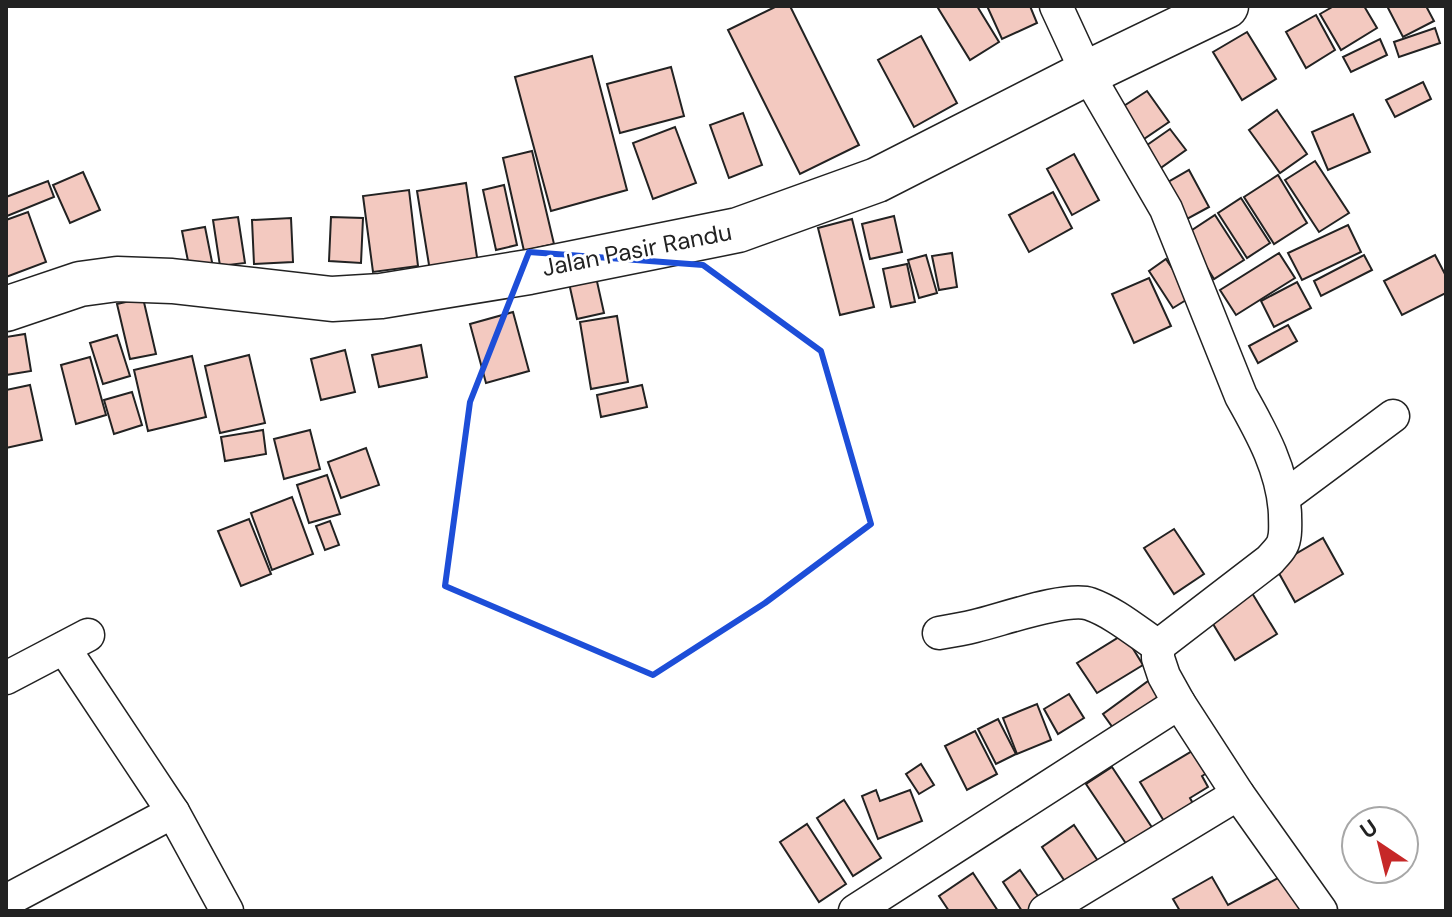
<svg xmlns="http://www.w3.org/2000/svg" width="1452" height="917" font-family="'DM Sans',sans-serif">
	<rect width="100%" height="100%" fill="#fff"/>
	<g fill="#f3c9c0" stroke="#222" stroke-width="2">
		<path d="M777,6h13l69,139 -59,29 -72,-144z"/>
		<path d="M941,6h36l22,36 -29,18 -32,-52z"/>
		<path d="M987,6h43l7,17 -35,16z"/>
		<path d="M1334,6h30l13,22 -36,22 -21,-36z"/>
		<path d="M1387,6h39l8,15 -31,16z"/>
		<path d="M1316,15l19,35 -29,18 -20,-36z"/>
		<path d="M1435,28l5,15 -41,14 -5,-15z"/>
		<path d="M1247,32l29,47 -34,21 -29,-48z"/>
		<path d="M921,36l36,67 -43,24 -36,-67z"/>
		<path d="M1380,39l7,16 -36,17 -8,-15z"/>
		<path d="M592,56l35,134 -76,21 -36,-134z"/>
		<path d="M671,67l13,49 -64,17 -13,-49z"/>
		<path d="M1423,82l8,17 -36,18 -9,-17z"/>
		<path d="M1147,91l22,31 -31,21 -22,-32z"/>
		<path d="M1277,110l30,44 -27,19 -31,-43z"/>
		<path d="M743,113l19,52 -33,13 -19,-53z"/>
		<path d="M1353,114l17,38 -42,18 -16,-38z"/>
		<path d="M675,127l21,56 -43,16 -20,-56z"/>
		<path d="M1170,129l16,21 -31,22 -15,-22z"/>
		<path d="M532,151l22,93 -30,7 -21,-93z"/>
		<path d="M1074,154l25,46 -27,15 -25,-46z"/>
		<path d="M1315,161l34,52 -30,19 -34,-52z"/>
		<path d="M1189,170l20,37 -33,18 -20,-36z"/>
		<path d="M83,172l17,38 -30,13 -17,-38z"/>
		<path d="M1278,175l29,48 -33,21 -30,-47z"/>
		<path d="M48,181l6,16 -47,19 -1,-19z"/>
		<path d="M466,183l12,81 -48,7 -13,-80z"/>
		<path d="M504,185l13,60 -21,5 -13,-60z"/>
		<path d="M409,190l9,76 -45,6 -10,-76z"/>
		<path d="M1053,192l19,36 -43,24 -20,-37z"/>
		<path d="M1241,198l29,45 -23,15 -29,-45z"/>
		<path d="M28,212l18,50 -40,15v-57z"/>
		<path d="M1215,215l29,45 -30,19 -28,-45z"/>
		<path d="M894,216l8,36 -32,7 -8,-35z"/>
		<path d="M238,217l7,46 -25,3 -7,-46z"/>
		<path d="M331,217l32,1 -2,45 -32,-2z"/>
		<path d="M291,218l2,44 -39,2 -2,-44z"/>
		<path d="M852,219l22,88 -34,8 -22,-87z"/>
		<path d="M1348,225l13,27 -59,28 -14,-27z"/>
		<path d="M205,227l8,40 -23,4 -8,-40z"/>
		<path d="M952,253l5,34 -18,3 -7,-34z"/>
		<path d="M1279,253l16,25 -59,37 -16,-25z"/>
		<path d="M926,255l11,38 -18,5 -11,-38z"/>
		<path d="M1364,255l8,15 -51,26 -7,-15z"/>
		<path d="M1435,255l11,21v17l-44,22 -18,-34z"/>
		<path d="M1166,259l25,38 -18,11 -24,-37z"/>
		<path d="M907,264l8,38 -24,5 -8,-38z"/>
		<path d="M596,277l8,36 -27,6 -8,-36z"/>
		<path d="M1149,278l22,48 -37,17 -22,-49z"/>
		<path d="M1297,282l14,26 -37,19 -13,-26z"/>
		<path d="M143,298l13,56 -26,5 -13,-55z"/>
		<path d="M513,312l16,59 -43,12 -16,-59z"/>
		<path d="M617,316l11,66 -37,7 -11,-67z"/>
		<path d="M1288,325l9,16 -39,22 -9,-17z"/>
		<path d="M25,334l6,37 -25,4v-38z"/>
		<path d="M117,335l13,41 -27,8 -13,-41z"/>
		<path d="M421,345l6,32 -48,10 -7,-32z"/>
		<path d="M345,350l10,42 -34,8 -10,-41z"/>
		<path d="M249,355l16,68 -45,10 -15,-67z"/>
		<path d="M192,356l14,61 -58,14 -14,-61z"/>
		<path d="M90,357l16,58 -30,9 -15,-59z"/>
		<path d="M30,385l12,55 -36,8v-58z"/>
		<path d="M642,385l5,22 -46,10 -4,-22z"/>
		<path d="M132,392l10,33 -28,9 -10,-34z"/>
		<path d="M263,430l3,24 -41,7 -4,-24z"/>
		<path d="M310,430l10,39 -36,10 -10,-40z"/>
		<path d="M366,448l13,37 -38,13 -13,-36z"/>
		<path d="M327,475l13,39 -31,9 -12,-38z"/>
		<path d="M292,497l21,57 -41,16 -21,-57z"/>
		<path d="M249,519l22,55 -30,12 -23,-55z"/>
		<path d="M330,521l9,24 -14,5 -9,-24z"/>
		<path d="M1174,529l30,45 -30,20 -30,-46z"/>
		<path d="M1323,538l20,36 -48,28 -20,-36z"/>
		<path d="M1252,593l25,41 -42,26 -25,-41z"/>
		<path d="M1124,634l19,31 -46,28 -20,-30z"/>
		<path d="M1155,676l14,18 -53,38 -13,-18z"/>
		<path d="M1069,694l15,24 -26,16 -14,-25z"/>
		<path d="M1037,704l14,36 -34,14 -14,-36z"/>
		<path d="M998,719l18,35 -20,10 -18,-35z"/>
		<path d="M975,731l22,43 -30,16 -22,-44z"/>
		<path d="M1199,747l13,23 -10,6 6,11 -18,11 6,11 -29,17 -27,-44z"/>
		<path d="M921,764l13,21 -15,9 -13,-20z"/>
		<path d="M1112,767l47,71 -26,16 -47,-70z"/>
		<path d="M876,790l4,11 30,-11 12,31 -44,18 -16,-43z"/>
		<path d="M844,800l37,58 -28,18 -36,-58z"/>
		<path d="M807,824l39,60 -27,18 -39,-60z"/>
		<path d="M1074,825l24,36 -32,22 -24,-36z"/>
		<path d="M1020,870l22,32 -14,9h-6l-19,-29z"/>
		<path d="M1291,871l16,40h-127l-7,-12 39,-22 16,28z"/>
		<path d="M973,873l25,38h-49l-10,-15z"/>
	</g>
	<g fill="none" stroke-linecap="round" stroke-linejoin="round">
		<g stroke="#222" stroke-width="35">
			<g id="street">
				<path d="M1056,6l31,67 79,136 75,187c21,37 42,75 44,118 0,7 1,18 -1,25 -1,8 -9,15 -14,21l-112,86v12l6,18 15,27 59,91 83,117"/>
				<path d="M1284,497l109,-81"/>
				<path d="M939,633c12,-2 24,-4 36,-7 26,-6 92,-30 115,-22 25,9 47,28 68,42"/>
				<path d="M6,678l82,-43"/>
				<path d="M173,812l54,99"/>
				<path d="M6,901l167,-89 -109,-164"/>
				<path d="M855,911l324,-208"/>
				<path d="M1045,911l193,-117"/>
			</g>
		</g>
		<g stroke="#222" stroke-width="47">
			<path id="secondary" d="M6,309l74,-25 37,-5 55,2 160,18 49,-3 148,-24 209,-42 139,-50 210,-107 139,-67"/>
		</g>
		<use href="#street" stroke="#fff" stroke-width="32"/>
		<use href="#secondary" stroke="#fff" stroke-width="44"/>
	</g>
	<path fill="none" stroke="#1d4ed8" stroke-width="6" stroke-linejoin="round" d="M529,252l174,13 118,86 50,173 -106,79 -112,72 -208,-89 25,-184z"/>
	<g text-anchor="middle" stroke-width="6" stroke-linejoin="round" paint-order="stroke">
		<g font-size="24" fill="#222" stroke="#fff">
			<text transform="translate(637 250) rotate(-11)" y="8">Jalan Pasir Randu</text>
		</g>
	</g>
	<rect width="1452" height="917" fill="none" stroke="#222222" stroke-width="16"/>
	<g transform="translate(1380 845) rotate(325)"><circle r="38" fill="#ffffff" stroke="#a7a7a7" stroke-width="2"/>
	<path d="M0-6L14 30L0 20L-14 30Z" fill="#c62828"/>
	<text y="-12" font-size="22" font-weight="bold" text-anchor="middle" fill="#222222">U</text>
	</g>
</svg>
